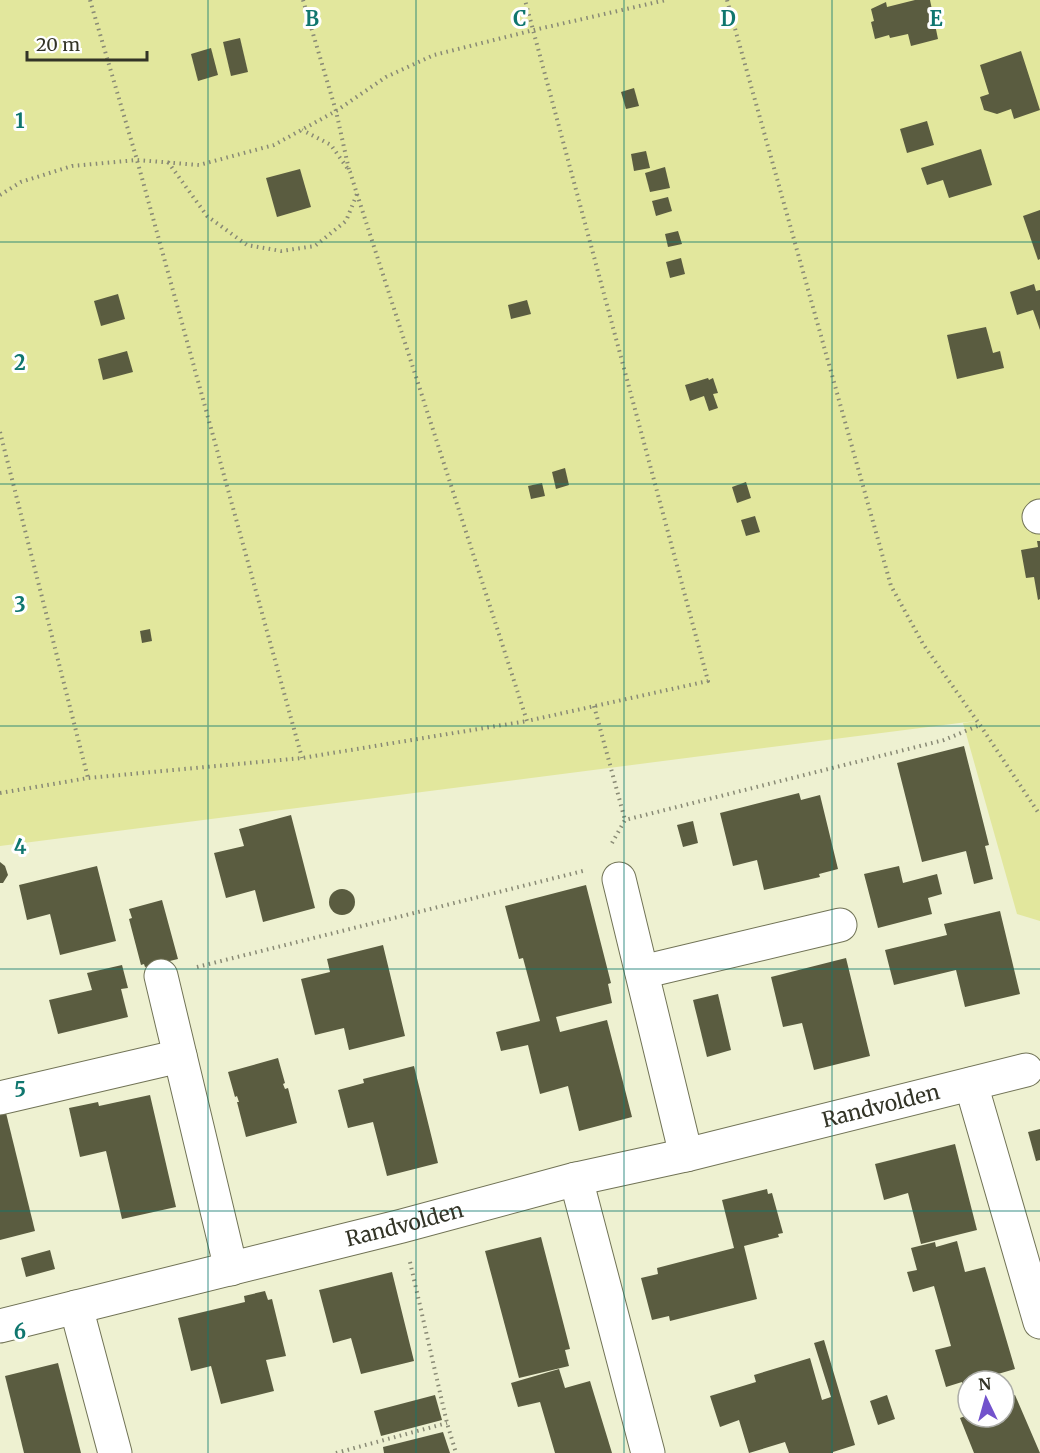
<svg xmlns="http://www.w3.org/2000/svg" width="1040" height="1453" font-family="Merriweather,serif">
	<rect width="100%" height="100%" fill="#eef1d1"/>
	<path fill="#e2e79d" d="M0,0h1040v921l-23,-7 -54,-191 20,-3 -983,126z"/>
	<g fill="#5a5c40">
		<path d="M915,0h15l8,39 -27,7 -3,-12 -18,4 -1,-3 -14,4 -4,-17 3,-1 -3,-12 15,-7 1,5z"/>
		<path d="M240,38l8,34 -17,4 -8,-34z"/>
		<path d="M211,48l7,27 -20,6 -7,-27z"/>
		<path d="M1021,51l19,59 -26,9 -3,-10 -14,5 -13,-4 -4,-13 9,-3 -9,-29z"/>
		<path d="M634,88l5,18 -13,3 -5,-17z"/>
		<path d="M927,121l7,24 -27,8 -7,-24z"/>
		<path d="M981,149l11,36 -43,13 -6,-18 -16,5 -6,-17z"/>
		<path d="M646,151l4,17 -16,3 -3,-17z"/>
		<path d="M665,167l5,21 -20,4 -5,-19z"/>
		<path d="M300,169l11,38 -34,10 -11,-39z"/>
		<path d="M668,197l4,14 -16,5 -4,-15z"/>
		<path d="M1040,210v49l-2,1 -15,-44z"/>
		<path d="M678,231l4,13 -14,3 -3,-13z"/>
		<path d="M681,258l4,16 -15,4 -4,-16z"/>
		<path d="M1034,284l2,7 4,-1v40l-7,-20 -16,5 -7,-23z"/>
		<path d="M118,294l7,25 -24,7 -7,-25z"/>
		<path d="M527,300l4,14 -20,5 -3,-14z"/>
		<path d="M986,327l7,26 7,-2 4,17 -47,11 -10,-44z"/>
		<path d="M127,351l6,21 -30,8 -5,-21z"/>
		<path d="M708,378l1,2 4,-2 5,15 -5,1 5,14 -9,3 -5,-15 -14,5 -5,-16z"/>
		<path d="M565,468l4,17 -13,4 -4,-17z"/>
		<path d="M746,482l5,16 -14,5 -5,-16z"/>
		<path d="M542,483l3,13 -14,3 -3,-13z"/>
		<path d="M755,516l5,16 -14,4 -5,-16z"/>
		<path d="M1037,541h3v58l-2,1 -4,-23 -8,1 -5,-28 17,-3z"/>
		<path d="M150,629l2,12 -10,2 -2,-12z"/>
		<path d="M964,746l25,99 -4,1 8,33 -19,5 -8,-33 -44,11 -25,-99z"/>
		<path d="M799,793l2,7 19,-5 18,74 -19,5 1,3 -56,13 -7,-30 -24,6 -13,-53z"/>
		<path d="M291,815l24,93 -52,14 -8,-32 -29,8 -12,-45 30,-7 -5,-17z"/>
		<path d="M693,821l5,22 -15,4 -6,-22z"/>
		<path d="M0,862l5,4 3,9 -5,8h-3z"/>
		<path d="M97,866l19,75 -56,14 -10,-41 -23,6 -8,-35z"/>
		<path d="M899,866l4,17 34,-9 5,20 -14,4 4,16 -54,14 -14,-54z"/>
		<path d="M586,885l25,98 -3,1 4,19 -56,14 4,15 47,-12 25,97 -53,14 -11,-45 -28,8 -12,-49 -27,6 -5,-19 44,-11 -17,-63 -4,1 -14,-53z"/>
		<circle cx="342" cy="902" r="13"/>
		<path d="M162,900l16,59 -33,8 -1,-3 -3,1 -12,-46 3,-1 -3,-9z"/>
		<path d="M1000,911l20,83 -55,13 -9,-37 -62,15 -9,-35 62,-15 -3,-11z"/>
		<path d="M383,945l22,91 -56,14 -5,-22 -29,7 -14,-56 29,-7 -3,-13z"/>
		<path d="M846,958l24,98 -56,14 -12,-47 -19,4 -12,-50z"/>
		<path d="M122,965l6,23 -7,1 7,28 -70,17 -9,-34 43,-10 -5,-17z"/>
		<path d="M718,994l13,56 -24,7 -14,-57z"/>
		<path d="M278,1058l7,25 -2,1 2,5 3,-1 9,35 -51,14 -9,-35h2l-2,-6 -2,1 -7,-25z"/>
		<path d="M414,1066l24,97 -51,13 -14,-54 -25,6 -10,-38 26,-7 -1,-4z"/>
		<path d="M150,1095l26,112 -54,12 -16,-68 -26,6 -11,-49 29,-6 1,4z"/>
		<path d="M6,1113l29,118 -35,9v-126z"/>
		<path d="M1040,1129v31l-4,1 -8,-29z"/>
		<path d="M955,1144l22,86 -56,14 -13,-51 -24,7 -9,-36z"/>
		<path d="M767,1189l1,5 4,-1 11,40 -5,1 1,3 -35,9 13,53 -87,22 -1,-5 -17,4 -11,-42 17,-4 -1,-6 77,-20 -12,-48z"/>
		<path d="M541,1237l29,112 -5,1 4,16 -50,12 -34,-127z"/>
		<path d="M957,1241l8,31 20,-5 30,102 -41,12h-6v2l-6,2v-3l-16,5 -11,-37 16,-4 -17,-60 -21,6 -6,-20 10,-2 -6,-22 24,-6 1,5z"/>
		<path d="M50,1250l5,19 -29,8 -5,-19z"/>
		<path d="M392,1272l22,89 -53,13 -10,-36 -18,5 -14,-53z"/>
		<path d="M265,1291l3,9 4,-1 14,57 -20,4 8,31 -53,13 -10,-38 -20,5 -13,-53 67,-16 -1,-6z"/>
		<path d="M824,1340l31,105 -22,7v1h-44l-4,-11 -36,11 -10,-33 -19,7 -10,-31 46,-14 -2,-7 56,-17 12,42 9,-3 -17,-54z"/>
		<path d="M58,1363l23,90h-57l-19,-77z"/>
		<path d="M559,1369l6,19 25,-7 22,72h-57l-15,-51 -22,5 -7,-24z"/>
		<path d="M435,1395l7,25 -61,16 -7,-25z"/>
		<path d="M887,1395l8,24 -17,6 -8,-24z"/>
		<path d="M1015,1395l25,58h-66l-14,-35 8,-3v2h36v-17z"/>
		<path d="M443,1432l7,21h-66l-1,-6z"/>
	</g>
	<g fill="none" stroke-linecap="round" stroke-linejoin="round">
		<g stroke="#717356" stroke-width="35">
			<g id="minor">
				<path d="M1039,517l1,-1"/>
				<path d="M619,879l67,276"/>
				<path d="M642,972l198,-47"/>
				<path d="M161,976l70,293"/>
				<path d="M971,1084l69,238"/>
				<path d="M0,1098l180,-42"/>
				<path d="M576,1179l72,274"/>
				<path d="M76,1307l39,146"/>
				<path id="s1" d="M0,1326l402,-100 174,-47 110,-24 340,-85"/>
			</g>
		</g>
		<g stroke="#898a75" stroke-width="4" stroke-dasharray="1.5 4.5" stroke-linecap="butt">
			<path d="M90,0l47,160 165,598"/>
			<path d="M303,0l33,111 13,59"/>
			<path d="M727,0l164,586 32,58 57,81 60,90"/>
			<path d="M168,162l39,54 40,29 34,6 34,-5 31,-25 11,-27 -7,-22 -19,-27 -29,-15"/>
			<path d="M357,194l170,527 181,-40 -183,-681"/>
			<path d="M0,195l21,-13 51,-16 65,-6 62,5 75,-20 62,-34 50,-34 48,-22 100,-25 132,-30"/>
			<path d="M0,432l88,346"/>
			<path d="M594,706l31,114"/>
			<path d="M0,793l88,-15 214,-20 225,-37"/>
			<path d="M612,843l13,-23 319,-80 36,-15"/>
			<path d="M197,967l386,-96"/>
			<path d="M410,1262l37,161 9,30"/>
			<path d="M336,1453l111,-30"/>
		</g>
		<use href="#minor" stroke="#fff" stroke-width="33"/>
	</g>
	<path fill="none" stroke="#0f766e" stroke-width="1.5" stroke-opacity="0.55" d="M208,0v1453M416,0v1453M624,0v1453M832,0v1453M0,242h1040M0,484h1040M0,726h1040M0,969h1040M0,1211h1040"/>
	<g text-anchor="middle" stroke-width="6" stroke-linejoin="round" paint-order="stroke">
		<g font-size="21" fill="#333427" stroke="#fff">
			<text dy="7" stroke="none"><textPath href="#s1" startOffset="908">Randvolden</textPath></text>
			<text dy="7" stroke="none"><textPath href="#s1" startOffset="417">Randvolden</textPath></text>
		</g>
	</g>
	<g font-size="20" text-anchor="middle" font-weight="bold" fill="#0f766e" stroke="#fff" stroke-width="6" stroke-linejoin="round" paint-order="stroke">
		<text x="312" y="26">B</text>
		<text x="520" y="26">C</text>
		<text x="728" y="26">D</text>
		<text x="936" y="26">E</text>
		<text x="20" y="128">1</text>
		<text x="20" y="370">2</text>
		<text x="20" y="612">3</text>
		<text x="20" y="854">4</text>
		<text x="20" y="1097">5</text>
		<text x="20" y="1339">6</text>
	</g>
	<g transform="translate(986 1399) rotate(355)"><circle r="28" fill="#ffffff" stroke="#adaea9" stroke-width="1.5"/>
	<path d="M0-4.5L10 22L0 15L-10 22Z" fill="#7252cc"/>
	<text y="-9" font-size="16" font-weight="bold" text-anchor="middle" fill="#333427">N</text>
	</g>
	<path d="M27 51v9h120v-9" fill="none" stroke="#333427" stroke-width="3"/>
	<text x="36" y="51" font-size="18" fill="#333427" stroke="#ffffff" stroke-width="4.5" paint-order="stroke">20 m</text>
</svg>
